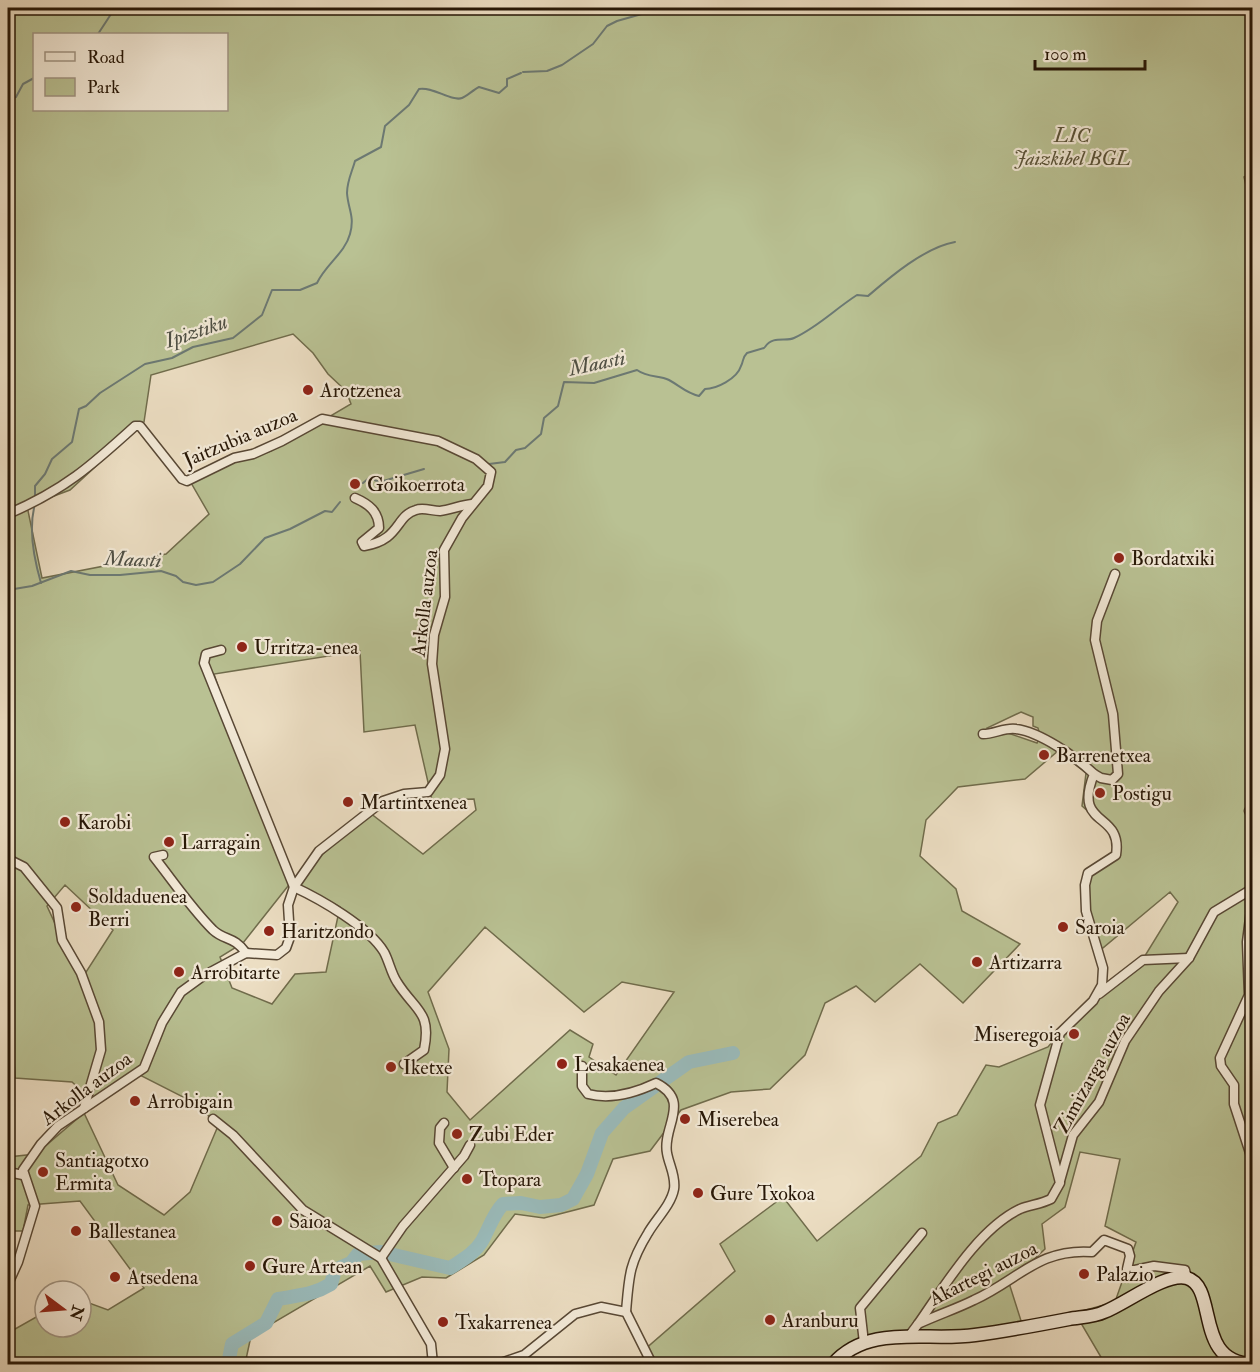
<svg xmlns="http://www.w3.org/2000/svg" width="1260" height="1372" font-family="'IM FELL Double Pica',serif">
	<rect width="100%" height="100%" fill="#ecdec3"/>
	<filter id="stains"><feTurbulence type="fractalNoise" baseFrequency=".00333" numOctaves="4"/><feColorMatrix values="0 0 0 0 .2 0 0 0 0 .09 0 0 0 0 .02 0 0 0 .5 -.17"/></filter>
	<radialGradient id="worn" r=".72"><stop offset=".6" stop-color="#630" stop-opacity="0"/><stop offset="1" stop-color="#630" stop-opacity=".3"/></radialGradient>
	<path fill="#b9c193" stroke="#706c4c" stroke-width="1.5" fill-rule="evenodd" d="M8,8h1244v165l-8,4 8,34v1153h-83l-3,-4 -14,4h-47l-30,-51 40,-11 21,-60 -31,-16 15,-67 -40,-7 -15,55 -23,17 3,25 -36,34 14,44 -168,17 -18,20h-186l-8,-13 92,-80 -15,-27 63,-47 34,44 104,-85 17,-33 19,-8 29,-50 13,2 49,-20 26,-32 66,-51 38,-62 -8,-10 -72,60 -13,-70 34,-30 -9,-21 -28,-25 4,-33 -28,-22 -33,28 -67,8 -32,33 -6,36 36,33 6,22 58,33 -57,59 -43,-39 -45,38 -19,-16 -31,17 -20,52 -35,34 -39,3 -50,18 -31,41 -37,8 -19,46 -50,13 -29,-4 -31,41 -38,23 -24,-1 -36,15 -16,-26 -119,70 -6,28h-237v-31l37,-21v15h36v-27l27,10 36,-22 -64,-87 -52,4 -5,26h-15v-74l28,-3 48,-41 34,72 46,30 26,-23 28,-66 -21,-22 -59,-30 -45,27 -21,-19 -57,-4 -4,-77 -3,-1zM34,34h192v76h-192zM293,334l20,19 15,21 18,17 5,13 -80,47 -38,11 -43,19 19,33 -43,40 -124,24 -15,-72 43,-16 74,-68 7,-47zM360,651l4,81 51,-7 17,75 42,-1 2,11 -53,44 -53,-41 -78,68 -51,-125 -27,-82zM1021,712l12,5v9l5,2 2,8 -3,7 -29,-10 -16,4 -5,-9zM292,881l48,26 -14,65 -31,2 -23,30 -40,-16 -12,-31 23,-14zM65,885l48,45 -32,50 -34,-74zM485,927l99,85 38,-30 52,10 -58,83 -27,-18 4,-13 -23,-14 -100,90 -23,-28 2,-43 -21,-57z"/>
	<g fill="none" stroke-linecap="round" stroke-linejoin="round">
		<g stroke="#6c7973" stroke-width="2">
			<path d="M98,34l17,-26"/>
			<path d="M523,72l24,-1 15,-6 31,-21 14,-18 10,-5 46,-13"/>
			<path d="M8,100l8,-3 7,-13 11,-6"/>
			<path d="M765,347c8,-12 21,-5 29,-9 24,-11 41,-29 63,-43l11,1c21,-18 57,-49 87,-54"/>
			<path d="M489,464l16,-2 11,-12 9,-2 16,-14 3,-16 14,-12 6,-24 30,1 43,-13c11,8 22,5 32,10 11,6 17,13 30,16l6,-7c11,0 32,-10 36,-23 3,-6 1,-8 6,-13l17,-5"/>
			<path d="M363,483l6,-5 11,4 44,-13"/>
			<path d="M35,499v-13l10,-12 7,-15 20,-17 7,-33 7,-3 14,-13 45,-29 27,-6 21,-11 40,-9 29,-23 10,-25h28l17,-7c9,-19 28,-30 33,-49 5,-18 -2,-25 -3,-41 0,-12 5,-21 8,-32l26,-14 4,-21 24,-21 10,-16c13,-3 33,13 43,9 5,-2 11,-8 17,-11l20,6 8,-7v-7l14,-6"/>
			<path d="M35,504c-7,25 -1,55 6,79"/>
			<path d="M8,590l24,-4 39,-15 19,4h30l41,-4 15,5 7,6 13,3 17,-3 27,-18 25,-26 25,-9 35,-18 7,1 8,-10"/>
		</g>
		<path stroke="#9abbbb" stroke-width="14" d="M228,1364l4,-20 34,-21 12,-24c21,-4 35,-4 53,-15l4,-14 16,-7 7,-9 23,-2 69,16c12,-8 25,-15 32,-27 8,-14 10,-25 21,-37l18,-1 19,4 21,-2 12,-6 14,-25 15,-41 22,-25 65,-46 44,-9"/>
		<g stroke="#584835" stroke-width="11">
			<g id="street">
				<path d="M355,498c14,6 24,14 24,30l-17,14 2,4c37,-6 31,-30 52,-36 7,-3 16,1 24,1 10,-1 21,-6 32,-7"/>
				<path d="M8,514c56,-24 83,-48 127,-88h5l42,53 5,2 47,-23 19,-4 29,-13 40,-22 116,22 38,18 15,13 -3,14 -26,32 -18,32 1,47 -11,38 -2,29 13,85 -5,26 -12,17 -24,2 -21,7 -64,50 -25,36 -6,18 2,32 -4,11 -9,7 -31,-2 -43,23 -22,16 -19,31 -18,45 -86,58 -17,18 -18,26 12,36 -17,56 -10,22"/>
				<path d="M221,650l-15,4 -2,9 90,224c26,12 75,40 90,65 5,9 7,21 13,30 18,29 35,29 27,68l-20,14"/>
				<path d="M1094,774l7,4 11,2 6,-6 -5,-60 -18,-74 2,-19 18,-47"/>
				<path d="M1249,811l3,4"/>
				<path d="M163,855l-9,2c19,24 37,51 59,73 12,11 21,6 33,23"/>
				<path d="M8,859l16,8 33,41 5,32 19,33 18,49 2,28 -17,58"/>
				<path d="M1248,894l4,8 -5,40 2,53 -29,63 1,8 13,19v19l18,55"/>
				<path d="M1099,994l44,-34 46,-2"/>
				<path d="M582,1066v20l6,8c23,6 47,-1 68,-11 36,18 6,44 11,70 2,12 9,23 7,36 -3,16 -18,30 -26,44 -19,31 -19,43 -22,79"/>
				<path d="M213,1119l20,16 70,75 78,48 50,86 2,20"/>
				<path d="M444,1123l-4,5 -1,15 15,25"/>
				<path d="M8,1172l15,3"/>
				<path d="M1060,1181l13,-46 26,-33 26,-61 34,-50 30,-33 25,-46 38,-23"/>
				<path d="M381,1258l22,-32 61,-70 6,-11"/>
				<path d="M918,1324c26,-37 60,-95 102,-115 10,-4 21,-5 31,-10l9,-16 -20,-78 20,-72 33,-32 9,-16 1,-17 -17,-57 -1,-26 3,-12 28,-18c7,-45 -44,-26 -22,-81 -18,-17 -54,-42 -78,-45 -10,-2 -22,5 -33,5"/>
				<path d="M909,1336l9,-12c19,-9 38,-15 56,-24 44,-20 65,-52 118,-48l12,-12 24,9 2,7 -3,13 8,1 19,-4 31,4 2,8"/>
				<path d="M864,1343l-4,-35 62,-75"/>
				<path d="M498,1364l26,-9 51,-41 26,-7 25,5 26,52"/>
			</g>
		</g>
		<g stroke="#261606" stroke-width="15">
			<path id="secondary" d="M833,1364c36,-41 94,-22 142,-29 31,-4 63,-10 94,-16 11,-2 25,-2 35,-7 21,-8 62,-40 83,-34 31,9 7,85 65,86"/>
		</g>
		<use href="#street" stroke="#f3ead8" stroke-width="8"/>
		<use href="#secondary" stroke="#f3ead8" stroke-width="12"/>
	</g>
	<g fill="#8f2418" stroke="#f3ead8" stroke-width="2">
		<circle cx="308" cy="390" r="6"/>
		<circle cx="355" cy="484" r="6"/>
		<circle cx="1119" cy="558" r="6"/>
		<circle cx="242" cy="647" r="6"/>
		<circle cx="1044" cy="755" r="6"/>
		<circle cx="1100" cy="793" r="6"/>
		<circle cx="348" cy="802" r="6"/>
		<circle cx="65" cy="822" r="6"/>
		<circle cx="169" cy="842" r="6"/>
		<circle cx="76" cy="907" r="6"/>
		<circle cx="1063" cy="927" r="6"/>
		<circle cx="269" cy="931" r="6"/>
		<circle cx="977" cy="962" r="6"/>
		<circle cx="179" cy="972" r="6"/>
		<circle cx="1074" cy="1034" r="6"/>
		<circle cx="562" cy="1064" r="6"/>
		<circle cx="391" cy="1067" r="6"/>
		<circle cx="135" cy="1101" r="6"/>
		<circle cx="685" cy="1119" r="6"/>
		<circle cx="457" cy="1134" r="6"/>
		<circle cx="43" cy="1172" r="6"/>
		<circle cx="467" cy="1179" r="6"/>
		<circle cx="698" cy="1193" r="6"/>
		<circle cx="277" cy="1221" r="6"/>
		<circle cx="76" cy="1231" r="6"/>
		<circle cx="250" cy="1266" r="6"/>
		<circle cx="1084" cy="1274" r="6"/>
		<circle cx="115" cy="1277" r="6"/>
		<circle cx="770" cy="1320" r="6"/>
		<circle cx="443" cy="1322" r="6"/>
	</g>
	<g text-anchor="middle" stroke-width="4.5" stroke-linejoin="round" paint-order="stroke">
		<g font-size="20" font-style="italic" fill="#595237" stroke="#f3ead8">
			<text x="1072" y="142">LIC<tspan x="1072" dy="23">Jaizkibel BGL</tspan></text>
		</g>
		<g font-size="20" fill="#261606" stroke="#f3ead8" text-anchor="start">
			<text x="320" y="397">Arotzenea</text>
			<text x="367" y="491">Goikoerrota</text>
			<text x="1131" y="565">Bordatxiki</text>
			<text x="254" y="654">Urritza-enea</text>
			<text x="1056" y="762">Barrenetxea</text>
			<text x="1112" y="800">Postigu</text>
			<text x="360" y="809">Martintxenea</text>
			<text x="77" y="829">Karobi</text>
			<text x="181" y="849">Larragain</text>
			<text x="88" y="903">Soldaduenea<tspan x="88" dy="23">Berri</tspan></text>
			<text x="1075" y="934">Saroia</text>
			<text x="281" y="938">Haritzondo</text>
			<text x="989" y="969">Artizarra</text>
			<text x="191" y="979">Arrobitarte</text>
			<text x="1062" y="1041" text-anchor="end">Miseregoia</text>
			<text x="574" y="1071">Lesakaenea</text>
			<text x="403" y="1074">Iketxe</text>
			<text x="147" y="1108">Arrobigain</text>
			<text x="697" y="1126">Miserebea</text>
			<text x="469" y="1141">Zubi Eder</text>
			<text x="55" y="1167">Santiagotxo<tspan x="55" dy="23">Ermita</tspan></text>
			<text x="479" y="1186">Ttopara</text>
			<text x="710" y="1200">Gure Txokoa</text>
			<text x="289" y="1228">Saioa</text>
			<text x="88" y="1238">Ballestanea</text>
			<text x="262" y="1273">Gure Artean</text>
			<text x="1096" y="1281">Palazio</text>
			<text x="127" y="1284">Atsedena</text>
			<text x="782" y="1327">Aranburu</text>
			<text x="455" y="1329">Txakarrenea</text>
		</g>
		<g font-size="20" fill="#261606" stroke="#f3ead8">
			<text transform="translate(240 437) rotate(-23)" y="7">Jaitzubia auzoa</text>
			<text transform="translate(424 603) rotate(-83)" y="7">Arkolla auzoa</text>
			<text transform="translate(1092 1073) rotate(-61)" y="7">Zimizarga auzoa</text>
			<text transform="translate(86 1088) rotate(-37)" y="7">Arkolla auzoa</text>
			<text transform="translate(983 1273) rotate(-27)" y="7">Akartegi auzoa</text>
		</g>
		<g font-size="21" font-style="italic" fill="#4f5045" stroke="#f3ead8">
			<text transform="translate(196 331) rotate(-19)" y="7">Ipiztiku</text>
			<text transform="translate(597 363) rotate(-12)" y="7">Maasti</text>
			<text transform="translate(133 559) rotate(2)" y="7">Maasti</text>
		</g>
	</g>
	<rect width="1260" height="1372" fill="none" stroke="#ecdec3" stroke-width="30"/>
	<rect x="9" y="9" width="1242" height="1354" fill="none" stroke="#261606" stroke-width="3"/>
	<rect x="15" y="15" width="1230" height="1342" fill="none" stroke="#261606" stroke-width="1.5"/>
	<rect x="33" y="33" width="195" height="78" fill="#f3ead8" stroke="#a19584" stroke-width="1.5"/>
	<rect x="45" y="52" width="30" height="9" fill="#f3ead8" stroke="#a19584" stroke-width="1.5"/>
	<text x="87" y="63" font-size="18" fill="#261606">Road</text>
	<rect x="45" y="78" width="30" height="18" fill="#b9c193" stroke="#a19584" stroke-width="1.5"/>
	<text x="87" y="93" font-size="18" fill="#261606">Park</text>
	<g transform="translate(63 1309) rotate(106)"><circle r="28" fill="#f3ead8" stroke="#a19584" stroke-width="1.5"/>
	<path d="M0-4.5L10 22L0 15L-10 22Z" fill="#8f2418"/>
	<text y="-9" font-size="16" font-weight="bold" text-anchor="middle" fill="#261606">N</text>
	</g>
	<path d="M1035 60v9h110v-9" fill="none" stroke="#261606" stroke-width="3"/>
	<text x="1044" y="60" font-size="18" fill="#261606" stroke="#f3ead8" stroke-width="4.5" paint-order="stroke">100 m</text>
	<rect width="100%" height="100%" filter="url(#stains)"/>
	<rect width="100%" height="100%" fill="url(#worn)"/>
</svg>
